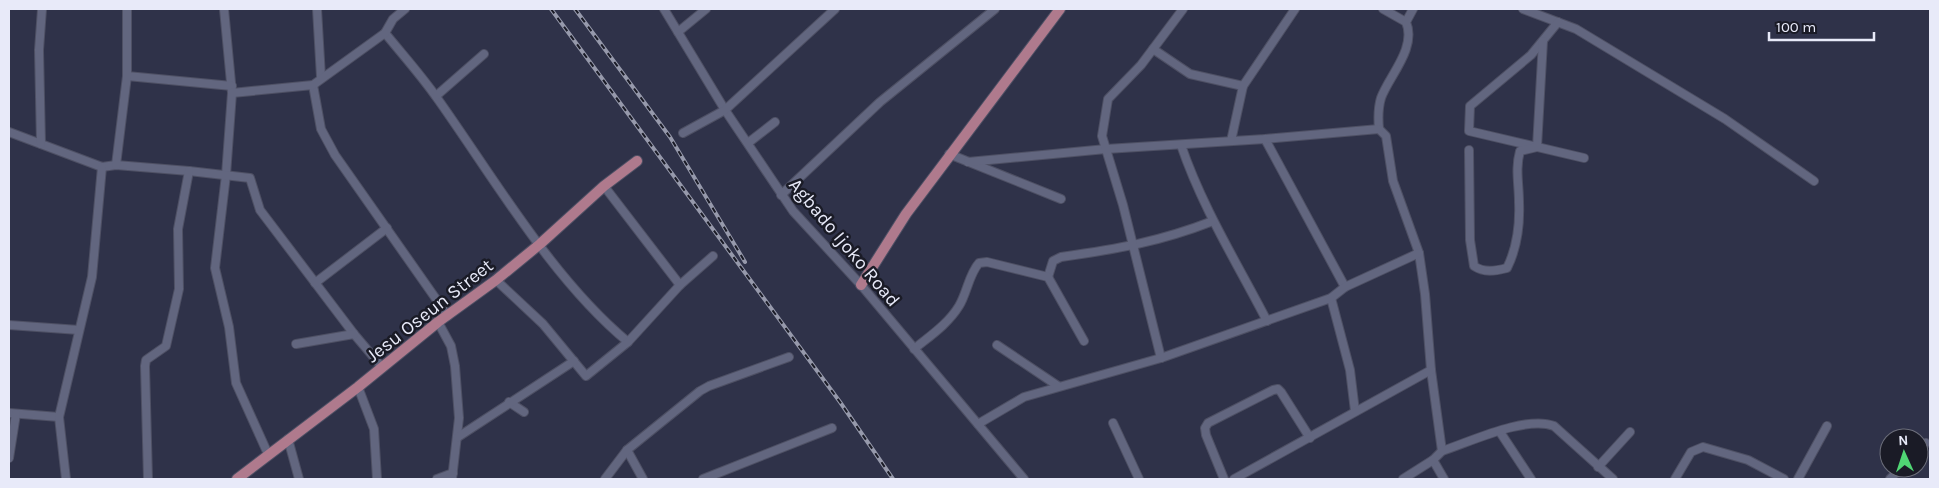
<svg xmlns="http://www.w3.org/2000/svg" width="1939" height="488" font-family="Karla,sans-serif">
	<rect width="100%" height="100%" fill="#2f3249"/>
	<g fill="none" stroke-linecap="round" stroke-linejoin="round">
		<g stroke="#4e5064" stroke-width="10">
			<g id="minor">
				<path d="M224,9l8,84 -6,82 -11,93 14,59 7,56 32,71"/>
				<path d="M317,9l4,68"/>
				<path d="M664,9l61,101 68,101 68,74 163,194"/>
				<path d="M1383,9l23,13"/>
				<path d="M1413,9l-7,13c11,26 -17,54 -25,76 -3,10 -3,20 -2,31l7,7 7,45 26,72 6,41 6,76 11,81"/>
				<path d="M1523,9l53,20 149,90 89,62"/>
				<path d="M1558,22l-27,33 -61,51 -1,25 115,27"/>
				<path d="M678,32l28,-23"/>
				<path d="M385,33c17,21 36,42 52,65 57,80 115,181 191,244"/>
				<path d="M1153,49l37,25 53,12"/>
				<path d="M127,76l105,10"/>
				<path d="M313,85l8,44 14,26 113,161"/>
				<path d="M232,93l81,-8 72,-52 8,-14 12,-10"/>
				<path d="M436,96l48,-42"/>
				<path d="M9,132l93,35 14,-2 73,6 61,7 10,32 94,124 28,33"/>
				<path d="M683,133l42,-23 110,-101"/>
				<path d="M1265,139l80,148"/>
				<path d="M1231,141l12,-55 52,-77"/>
				<path d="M748,143l27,-21"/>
				<path d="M41,144l-2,-94 3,-41"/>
				<path d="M1181,145c21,62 56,118 86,176"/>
				<path d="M1469,150l1,90 4,26c10,7 21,5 33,2 10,-20 13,-43 12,-66 0,-18 -4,-33 1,-51l17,-4 6,-106"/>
				<path d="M949,154l112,45"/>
				<path d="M968,162l138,-13 159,-10 114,-10"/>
				<path d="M116,165l11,-89v-67"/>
				<path d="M604,186l76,99"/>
				<path d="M781,195l99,-93 115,-93"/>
				<path d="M1048,277l5,-16 8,-4c56,-8 98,-15 152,-36"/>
				<path d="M496,280l47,44 43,52 42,-34 52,-57 33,-29"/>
				<path d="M315,283l72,-55"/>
				<path d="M1331,298l19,72 5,41"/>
				<path d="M438,322l13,24 4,20 4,52 -7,61"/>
				<path d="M9,325l70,5"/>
				<path d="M296,344l58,-10"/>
				<path d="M997,345l61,41"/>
				<path d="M914,349c16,-13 34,-25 45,-43 8,-13 10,-32 20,-43l8,-1 61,15 36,64"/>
				<path d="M1161,358l-38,-153 -21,-69 6,-37 33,-34 42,-56"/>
				<path d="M358,387l16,42 3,50"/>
				<path d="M509,402l15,10"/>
				<path d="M9,413l50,4"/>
				<path d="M1113,423l26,56"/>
				<path d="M978,424l46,-27 137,-39 170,-60 14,-11 74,-34"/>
				<path d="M1500,432l31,47"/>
				<path d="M458,437l116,-76"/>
				<path d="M288,439l11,40"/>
				<path d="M627,450l16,29"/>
				<path d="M1919,450l7,-7"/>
				<path d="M9,458l7,-44"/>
				<path d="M1433,460l11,19"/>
				<path d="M1598,467l32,-35"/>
				<path d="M66,479l-7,-62 33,-140 10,-110"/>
				<path d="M148,479l-3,-113 1,-6 20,-14 13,-57 -1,-60 11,-58"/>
				<path d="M437,479l16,-6"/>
				<path d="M605,479l22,-29 73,-59 9,-5 80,-29"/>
				<path d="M703,479l129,-51"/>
				<path d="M1224,479l-18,-44 -1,-7 3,-5 65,-33 5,-1 3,3 29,46"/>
				<path d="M1234,479l197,-109"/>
				<path d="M1403,479l30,-19 9,-9c28,-9 84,-36 112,-25l59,53"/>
				<path d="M1675,479l16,-27 12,-5 45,13 36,19"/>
				<path d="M1798,479l29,-53"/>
				<path d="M1890,479l11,-11"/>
			</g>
		</g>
		<g stroke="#4e5064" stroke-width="12">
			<g id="major">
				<path d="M861,285l45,-71 154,-205"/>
				<path d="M237,479l121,-92 80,-65 58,-42 44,-36 64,-58 33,-25"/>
			</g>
		</g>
		<use href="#minor" stroke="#62667f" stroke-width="8"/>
		<use href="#major" stroke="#af7a8d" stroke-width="10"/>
		<g stroke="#9699ab" stroke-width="4">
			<g id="rail">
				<path d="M551,9l289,393 53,77"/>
				<path d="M575,9l95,128 75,125"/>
			</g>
		</g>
		<use href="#rail" stroke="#1a1b26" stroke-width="2" stroke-dasharray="5.5" stroke-linecap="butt"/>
	</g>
	<g text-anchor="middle" stroke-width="5" stroke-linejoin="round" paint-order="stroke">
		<g font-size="19" fill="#e8eaf9" stroke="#1a1b26">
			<text transform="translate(845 242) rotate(50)" y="7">Agbado Ijoko Road</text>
			<text transform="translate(429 310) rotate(-38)" y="7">Jesu Oseun Street</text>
		</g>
	</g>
	<rect width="1939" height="488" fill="none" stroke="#e8eaf9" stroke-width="20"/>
	<g transform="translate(1904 453) rotate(357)"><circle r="24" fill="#1a1b26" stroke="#6c6e7a"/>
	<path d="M0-4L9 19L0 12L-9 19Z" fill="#50d674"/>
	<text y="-8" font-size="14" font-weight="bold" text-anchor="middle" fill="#e8eaf9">N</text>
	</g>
	<path d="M1769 32v8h105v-8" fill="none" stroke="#e8eaf9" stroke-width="2.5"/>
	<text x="1776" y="32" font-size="15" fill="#e8eaf9" stroke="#1a1b26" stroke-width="4" paint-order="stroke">100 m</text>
</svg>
